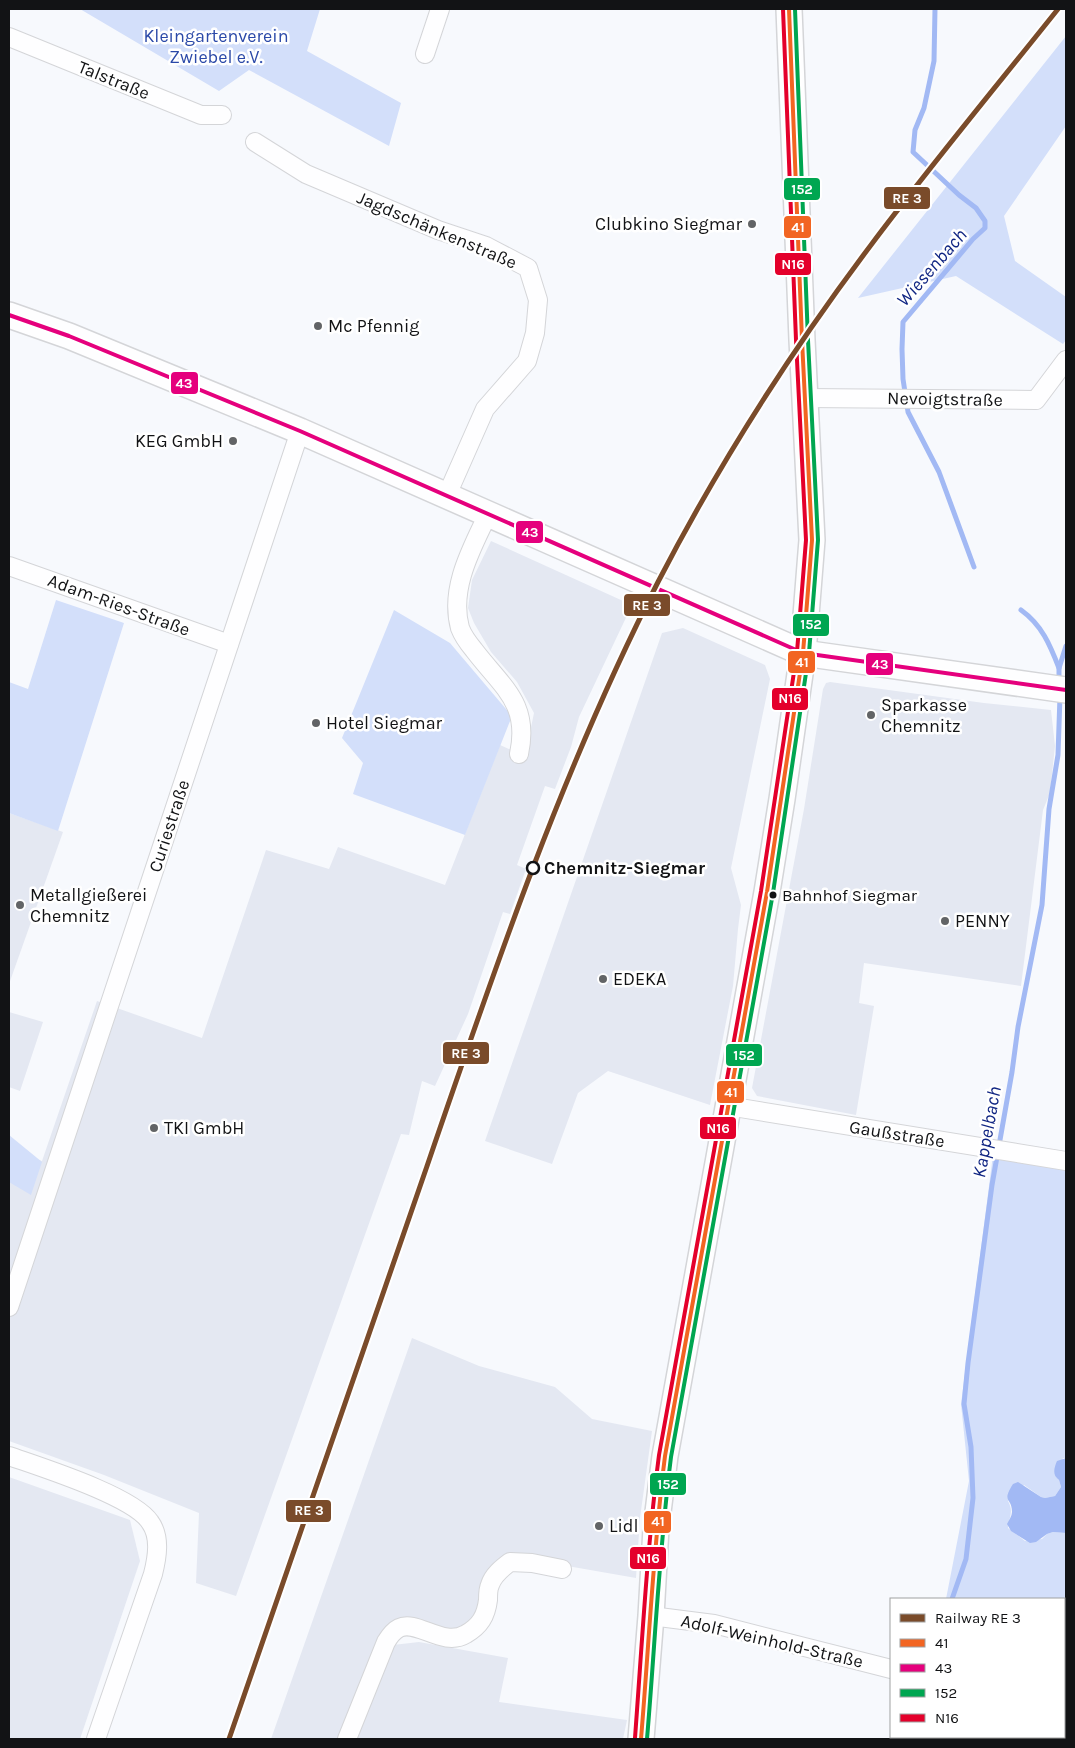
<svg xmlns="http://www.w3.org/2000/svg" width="1075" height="1748" font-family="Karla,sans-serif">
	<rect width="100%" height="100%" fill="#f7f9fd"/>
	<g fill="#e4e8f2">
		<path d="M491,541l141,64 -53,112 -8,30 -16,42 -10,-3 -28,79 9,4 -16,45 -7,-2 -35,102 -33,72 -13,-5 -13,54 -8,-1 -165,462 -40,-13 3,-70 -95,-38 -95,-34v-292l33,12 55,-160 105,37 64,-188 63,19 9,-22 107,38 55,-140 25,11 9,-43 -17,-31 -26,-30 -17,-29 -6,-15 4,-28z"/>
		<path d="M683,628l82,37 5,14 -39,189 10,37 -3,24 -5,57 -23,119 -102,-34 -30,22 -26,71 -67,-23 177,-508z"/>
		<path d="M830,682l154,21 67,7 4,36 -5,47 -7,17 -22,176 -157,-23 -5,40 15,3 -18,109 -99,-19 -5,-8 52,-279 19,-120 3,-6z"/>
		<path d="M9,813l54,19 -54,152z"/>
		<path d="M9,1012l34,10 -23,69 -11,-4z"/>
		<path d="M412,1338l67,28 76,21 37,32 60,12 -12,87 -4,60 -126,-22 -16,7 -10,16 -8,42 -12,12 -64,-12 -59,118h-70z"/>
		<path d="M9,1477l121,43 10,41 -60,178h-71z"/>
		<path d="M419,1642l89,16 -9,44 128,18 -4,19h-269l39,-94z"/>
	</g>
	<g fill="#d3dffa">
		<path d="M80,9h240l-13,42 94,52 -12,43 -140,-76 -30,21z"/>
		<path d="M1066,36v90l-62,90 11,45 51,36v43l-3,4 -107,-68 -98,22z"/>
		<path d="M56,600l68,23 -66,208 -49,-18v-131l19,7z"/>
		<path d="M394,610l56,33 62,73 -47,119 -112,-41 10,-31 -21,-25z"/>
		<path d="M9,1135l33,27 -11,33 -22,-13z"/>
		<path d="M993,1155l73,14v289h-3l-7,19 3,3 2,7 -6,9 -10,2 -4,-1 -17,-12 -16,16c6,11 1,16 0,27l17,13 17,-2 5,-5 6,-2 13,1v206h-150l-1,-2h149v-138h-118l23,-118 -8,-77z"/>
	</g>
	<path fill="#a2b9f4" d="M1066,1458v75l-13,-1 -6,2 -11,8 -6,1 -19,-12 -4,-7c2,-4 5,-8 5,-12 0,-15 -11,-9 1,-28l5,-2 23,15 4,1 10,-2 6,-9 -2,-7c-7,-5 -5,-12 -2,-19z"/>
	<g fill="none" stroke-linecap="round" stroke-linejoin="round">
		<g stroke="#a2b9f4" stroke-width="5">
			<path d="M935,9l-1,52 -10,47 -9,22 -2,22 46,43 17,13 9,13v7l-12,11 -70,83 -1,27 1,30 5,33 31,60 35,95"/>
			<path d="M1021,610c21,15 29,35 38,58"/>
			<path d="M1059,682v-14l7,-22"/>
			<path d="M952,1599l14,-40 7,-61 -2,-51 -7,-43 4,-41 24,-178 20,-113 6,-45 24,-122 7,-96 9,-54 2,-59"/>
			<path d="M911,1739l1,-2"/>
		</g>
		<g stroke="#d4d5d8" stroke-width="20">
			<g id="minor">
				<path d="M9,37l192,78h21"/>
				<path d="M425,54l15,-45"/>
				<path d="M255,142l51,32 132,56 48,16 42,22 10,32 -3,33 -8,28 -42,48 -38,86"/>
				<path d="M805,398l231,2 30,-40"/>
				<path d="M488,514c-16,34 -39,74 -28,114 3,8 9,16 14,22 28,37 56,53 45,104"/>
				<path d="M9,566l220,78"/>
				<path d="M728,1106l338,55"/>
				<path d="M9,1307l291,-876"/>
				<path d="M9,1456c31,11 124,40 141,66 11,15 7,36 3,52l-57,165"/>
				<path d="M651,1616l63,8 177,45"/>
				<path d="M347,1739l39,-97c3,-5 7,-11 13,-14 18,-9 44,20 67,6 14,-8 20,-18 22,-34 0,-4 0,-11 2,-15 3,-10 12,-17 20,-23l22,1 30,6"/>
			</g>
		</g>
		<g stroke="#d4d5d8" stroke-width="28">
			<g id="secondary">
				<path d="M9,315l60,21 231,95 503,222 263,37"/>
				<path d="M641,1739l10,-123 5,-88 9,-72 102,-564 15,-93 21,-146 9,-113 -10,-200 -13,-331"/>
			</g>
		</g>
		<use href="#minor" stroke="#fefeff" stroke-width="18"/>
		<use href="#secondary" stroke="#fefeff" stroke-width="25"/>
		<g stroke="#fff" stroke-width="8">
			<path id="bus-1" d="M641,1739c8,-94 12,-189 24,-283l102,-564 36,-239 9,-113 -10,-200 -13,-331"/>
		</g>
		<g stroke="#fff" stroke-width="8">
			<path id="bus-2" d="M9,315l60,21 231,95 503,222 263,37"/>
		</g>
		<g stroke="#fff" stroke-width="8">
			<path id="bus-3" d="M647,1739c8,-94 12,-188 24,-282l102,-564 36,-240 9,-113 -10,-200 -13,-331"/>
		</g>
		<g stroke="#fff" stroke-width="8">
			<path id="bus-4" d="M635,1738c7,-94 12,-189 24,-283l102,-564 36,-239 9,-112 -10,-200 -13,-331"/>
		</g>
		<use href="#bus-1" stroke="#f26522" stroke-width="4"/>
		<use href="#bus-2" stroke="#e5007d" stroke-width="4"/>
		<use href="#bus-3" stroke="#00a651" stroke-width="4"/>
		<use href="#bus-4" stroke="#e4002b" stroke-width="4"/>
		<g stroke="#fff" stroke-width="9">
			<path id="rail-1" d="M229,1739c67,-190 132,-380 197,-570 68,-199 136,-399 232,-587 61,-118 133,-231 213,-337 60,-80 124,-157 187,-236"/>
		</g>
		<use href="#rail-1" stroke="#7a4b2a" stroke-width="5"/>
	</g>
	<g fill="#626466" stroke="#fff" stroke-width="2">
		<circle cx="752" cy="224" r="5"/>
		<circle cx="318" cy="326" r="5"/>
		<circle cx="233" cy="441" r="5"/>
		<circle cx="871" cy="715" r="5"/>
		<circle cx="316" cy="723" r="5"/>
		<circle cx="20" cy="905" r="5"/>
		<circle cx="945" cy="921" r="5"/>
		<circle cx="603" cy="979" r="5"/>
		<circle cx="154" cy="1128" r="5"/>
		<circle cx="599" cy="1526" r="5"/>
	</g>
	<circle fill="#fff" stroke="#121315" stroke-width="2.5" cx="533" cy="868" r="6"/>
	<circle fill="#121315" stroke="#fff" stroke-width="2" cx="773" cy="895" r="4.5"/>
	<g text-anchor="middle" stroke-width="5" stroke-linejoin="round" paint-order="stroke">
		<g font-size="17" fill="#121315" stroke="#fff" text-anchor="start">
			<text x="782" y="901">Bahnhof Siegmar</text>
		</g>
		<g font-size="18" fill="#2b49a8" stroke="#fff">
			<text x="216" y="42">Kleingartenverein<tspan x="216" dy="21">Zwiebel e.V.</tspan></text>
		</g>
		<g font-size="18" fill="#121315" stroke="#fff">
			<text transform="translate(114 80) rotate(22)" y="6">Talstraße</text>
			<text transform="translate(437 230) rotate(23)" y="6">Jagdschänkenstraße</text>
			<text transform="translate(945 399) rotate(1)" y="6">Nevoigtstraße</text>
			<text transform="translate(119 605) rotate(20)" y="6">Adam-Ries-Straße</text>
			<text transform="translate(169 826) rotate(-72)" y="6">Curiestraße</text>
			<text transform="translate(897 1134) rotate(9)" y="6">Gaußstraße</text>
			<text transform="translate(772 1641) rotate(13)" y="6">Adolf-Weinhold-Straße</text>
		</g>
		<g font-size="18" fill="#121315" stroke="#fff" text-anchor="start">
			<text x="742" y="230" text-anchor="end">Clubkino Siegmar</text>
			<text x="328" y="332">Mc Pfennig</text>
			<text x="223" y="447" text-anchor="end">KEG GmbH</text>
			<text x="881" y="711">Sparkasse<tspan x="881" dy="21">Chemnitz</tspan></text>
			<text x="326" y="729">Hotel Siegmar</text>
			<text x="30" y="901">Metallgießerei<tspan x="30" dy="21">Chemnitz</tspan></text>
			<text x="955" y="927">PENNY</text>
			<text x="613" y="985">EDEKA</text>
			<text x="164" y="1134">TKI GmbH</text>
			<text x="609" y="1532">Lidl</text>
		</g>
		<g font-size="18" font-weight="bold" fill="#121315" stroke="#fff" text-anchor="start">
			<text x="544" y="874">Chemnitz-Siegmar</text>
		</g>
		<g font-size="19" font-style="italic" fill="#112683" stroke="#fff">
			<text transform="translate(931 267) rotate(-49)" y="7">Wiesenbach</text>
			<text transform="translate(986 1132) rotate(-80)" y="7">Kappelbach</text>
		</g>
	</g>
	<g stroke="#fff" stroke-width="2">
		<rect x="783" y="177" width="38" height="24" rx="5" fill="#00a651"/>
		<rect x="883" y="186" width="48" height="24" rx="5" fill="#7a4b2a"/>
		<rect x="783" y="215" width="29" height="24" rx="5" fill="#f26522"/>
		<rect x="774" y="252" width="38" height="24" rx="5" fill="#e4002b"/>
		<rect x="170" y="371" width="29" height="24" rx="5" fill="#e5007d"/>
		<rect x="515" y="520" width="29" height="24" rx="5" fill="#e5007d"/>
		<rect x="623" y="593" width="48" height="24" rx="5" fill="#7a4b2a"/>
		<rect x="792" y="613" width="38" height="24" rx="5" fill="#00a651"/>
		<rect x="787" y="650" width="29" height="24" rx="5" fill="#f26522"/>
		<rect x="865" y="652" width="29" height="24" rx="5" fill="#e5007d"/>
		<rect x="771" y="687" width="38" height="24" rx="5" fill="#e4002b"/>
		<rect x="442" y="1041" width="48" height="24" rx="5" fill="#7a4b2a"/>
		<rect x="725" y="1043" width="38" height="24" rx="5" fill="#00a651"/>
		<rect x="716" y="1080" width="29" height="24" rx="5" fill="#f26522"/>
		<rect x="699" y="1116" width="38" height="24" rx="5" fill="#e4002b"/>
		<rect x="649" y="1472" width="38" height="24" rx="5" fill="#00a651"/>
		<rect x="285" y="1499" width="47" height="24" rx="5" fill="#7a4b2a"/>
		<rect x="643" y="1510" width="29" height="24" rx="5" fill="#f26522"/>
		<rect x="629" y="1546" width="38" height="24" rx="5" fill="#e4002b"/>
	</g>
	<g font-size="14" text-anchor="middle" font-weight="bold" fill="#fff">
		<text x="802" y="194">152</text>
		<text x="907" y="203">RE 3</text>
		<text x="798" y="232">41</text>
		<text x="793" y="269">N16</text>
		<text x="184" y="388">43</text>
		<text x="530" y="537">43</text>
		<text x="647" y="610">RE 3</text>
		<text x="811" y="629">152</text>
		<text x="802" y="667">41</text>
		<text x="880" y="669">43</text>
		<text x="790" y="703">N16</text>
		<text x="466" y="1058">RE 3</text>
		<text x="744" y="1060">152</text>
		<text x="731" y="1097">41</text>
		<text x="718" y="1133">N16</text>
		<text x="668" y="1489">152</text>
		<text x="309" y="1515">RE 3</text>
		<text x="658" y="1526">41</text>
		<text x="648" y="1563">N16</text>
	</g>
	<rect width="1075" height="1748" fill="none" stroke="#121315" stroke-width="20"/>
	<rect x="890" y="1598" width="175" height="140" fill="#ffffff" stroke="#a0a1a1"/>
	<rect x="900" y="1614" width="25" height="8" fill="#7a4b2a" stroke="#a0a1a1"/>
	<text x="935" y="1623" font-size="15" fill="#121315">Railway RE 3</text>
	<rect x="900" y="1639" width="25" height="8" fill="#f26522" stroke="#a0a1a1"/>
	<text x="935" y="1648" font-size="15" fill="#121315">41</text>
	<rect x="900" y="1664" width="25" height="8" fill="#e5007d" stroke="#a0a1a1"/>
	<text x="935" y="1673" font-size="15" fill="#121315">43</text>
	<rect x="900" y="1689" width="25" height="8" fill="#00a651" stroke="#a0a1a1"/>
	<text x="935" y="1698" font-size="15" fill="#121315">152</text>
	<rect x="900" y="1714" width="25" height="8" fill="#e4002b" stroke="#a0a1a1"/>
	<text x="935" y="1723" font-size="15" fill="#121315">N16</text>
</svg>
